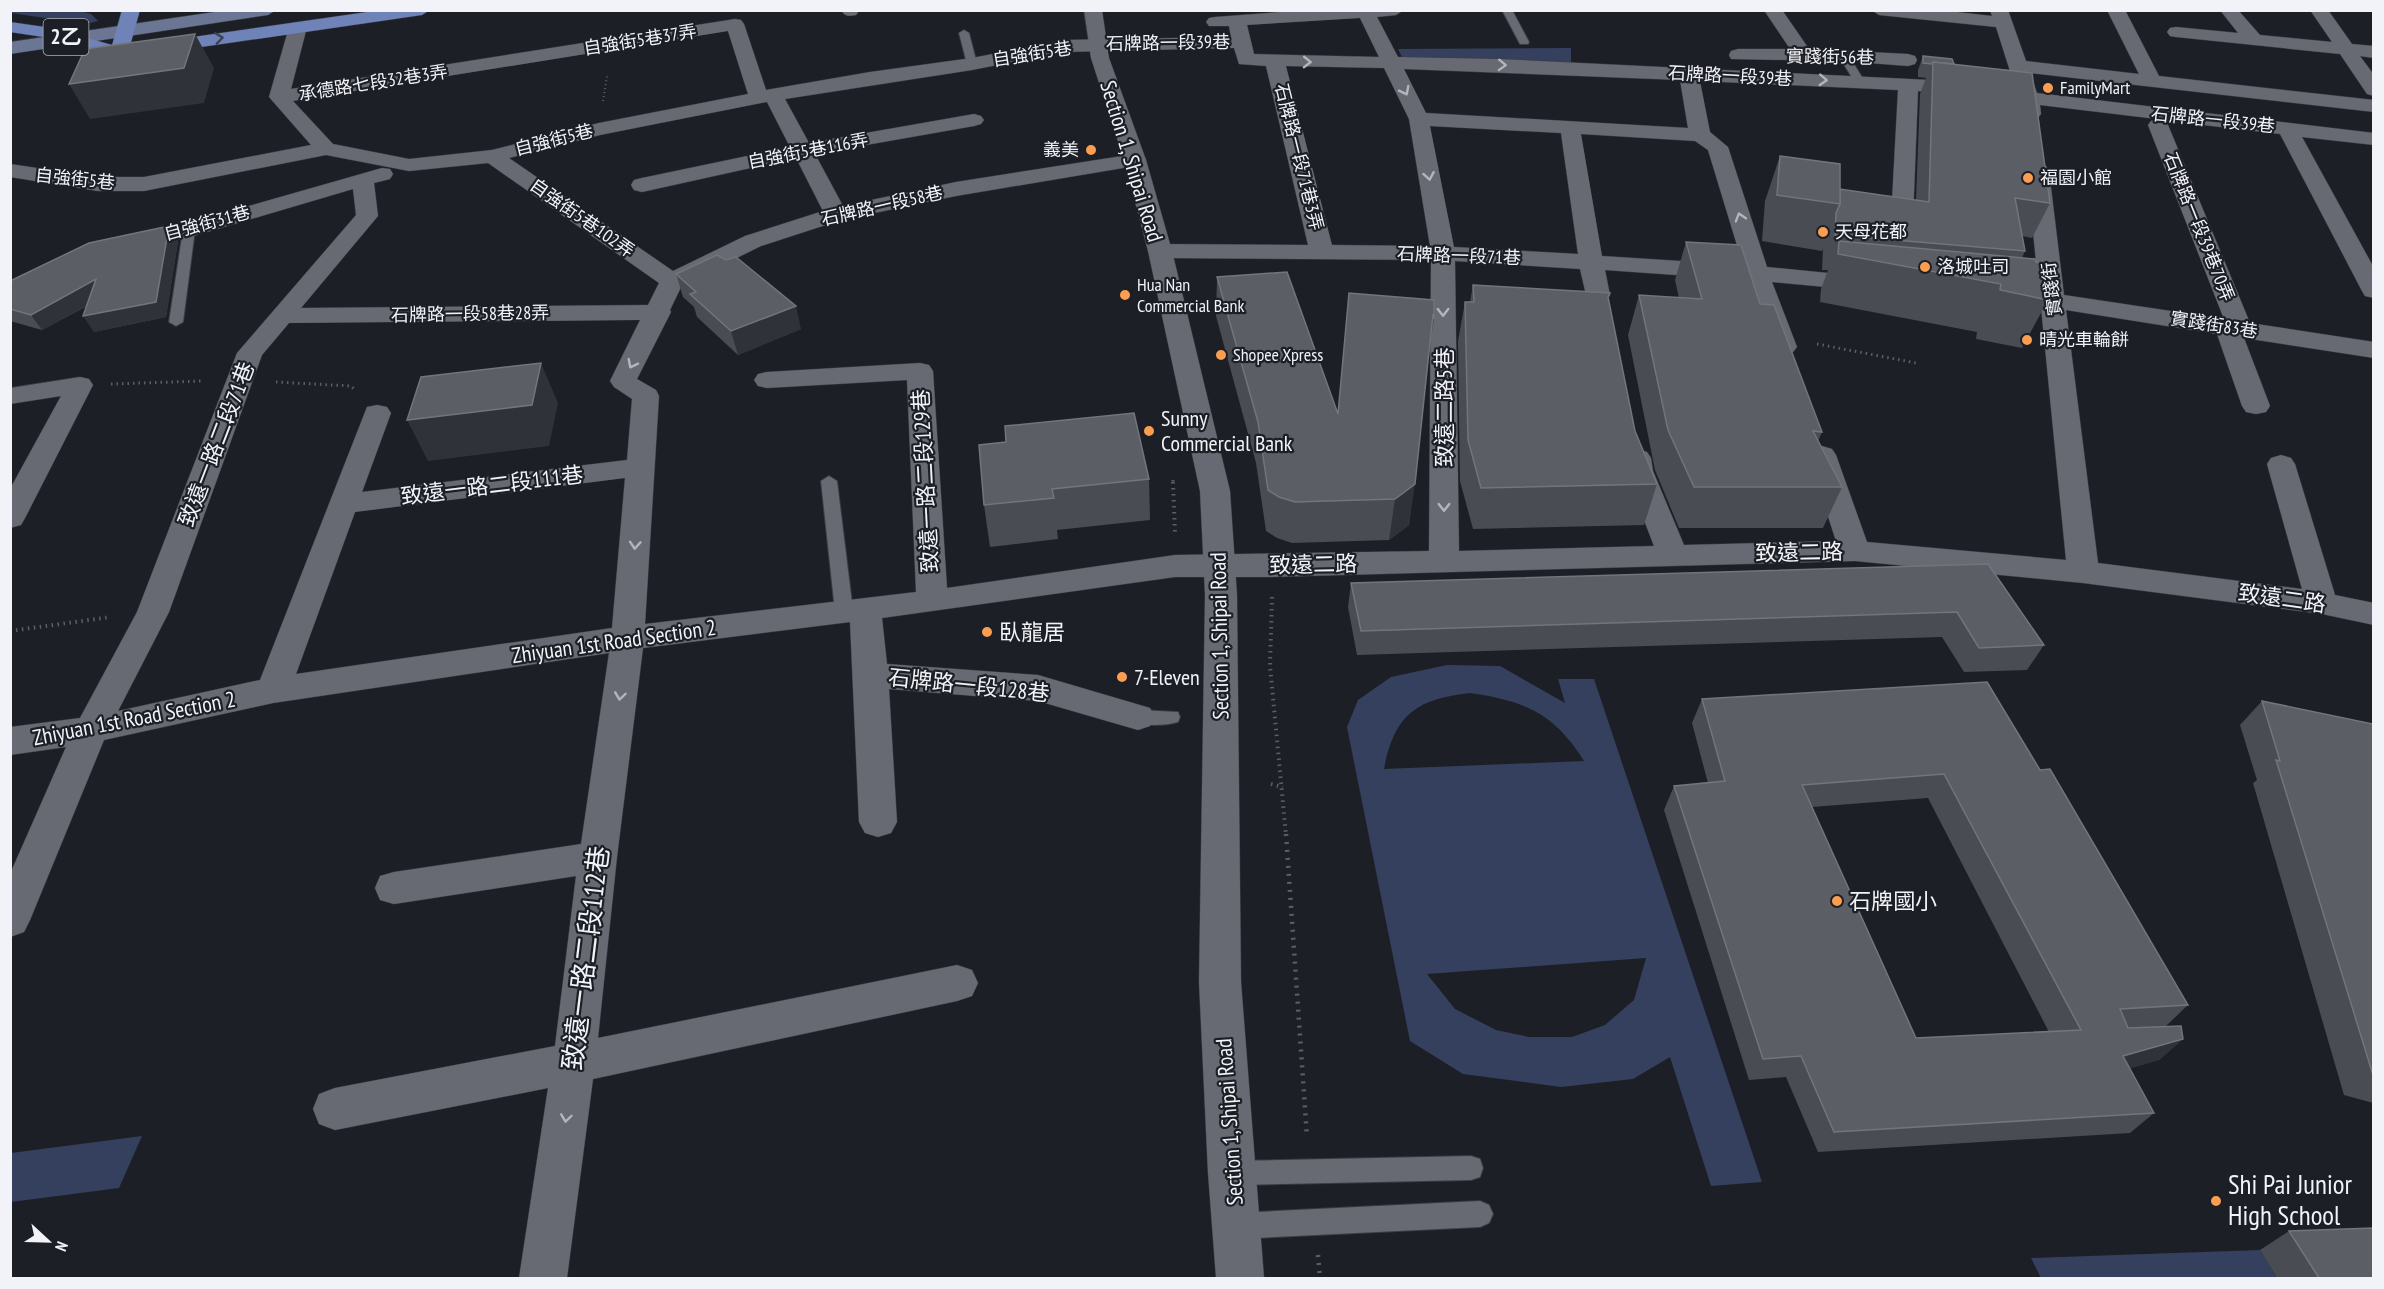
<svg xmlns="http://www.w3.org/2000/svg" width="2384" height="1289" font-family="'PT Sans Narrow','Noto Sans TC',sans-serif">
	<rect width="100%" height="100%" fill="#1d1f26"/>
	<g fill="#34405e" fill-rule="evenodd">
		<path d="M10,11h71l10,3 7,7 -12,3 -75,-11z"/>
		<path d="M1571,48v16l-168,-5 -5,-10z"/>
		<path d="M1447,665l53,1 65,37 -7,-24h36l168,503 -51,4 -41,-129 -37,22 -72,8 -98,-13 -53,-33 -63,-314 11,-27 33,-23zM1470,693c55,8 84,20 114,68l-200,8c10,-54 32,-70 86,-76zM1646,958l-12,42 -29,25 -33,12h-43l-33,-7 -41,-21 -28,-35z"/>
		<path d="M142,1136l-23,52 -108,14v-49z"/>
		<path d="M2260,1250l17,28h-236l-10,-20z"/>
	</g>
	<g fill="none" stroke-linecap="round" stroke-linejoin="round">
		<g stroke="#3a3c42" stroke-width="2">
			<g id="service">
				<path d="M1502,10h10l17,32 -1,2h-8z"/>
				<path d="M964,30l5,3 8,31 -1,2 -9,-2 -8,-31z"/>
				<path d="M1839,53h8l18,29 -1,2h-8l-18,-29z"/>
				<path d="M189,226l6,4 -12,92 -7,4 -7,-4 14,-92z"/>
				<path d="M829,476l8,5 16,130 -3,4 -6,2 -6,-2 -3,-4 -14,-130z"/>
				<path d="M1138,710l40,2 2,5 -2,5c-13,4 -34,4 -47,0l-2,-5 2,-5z"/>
				<path d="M1471,1156l9,3 3,9 -3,9 -9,3 -238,5 -9,-3 -3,-9 3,-9 9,-3z"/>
				<path d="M1480,1201l9,4 4,9 -4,9 -9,4 -244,12 -9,-4 -4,-9 4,-9 9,-4z"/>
			</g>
		</g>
		<g stroke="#3a3c42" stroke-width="1">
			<g id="minor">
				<path d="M841,10h18v1l-3,4c-7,1 -11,2 -15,-5z"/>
				<path d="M1308,10h96l-8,5 -19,2 21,40 100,2 432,21 86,10 -20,-63 -117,-12 -8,-5h68l53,6 -2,-6h18l18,51 113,13 -32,-64h18l34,66 215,24v12l-344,-39 7,20 337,40v12l-72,-8 72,131v30l-9,-2 -3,-5 -82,-157 -119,-14 7,5 82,198 124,19v16l-130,-20 26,68 -4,6 -10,2 -10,-2 -4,-6 -25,-72 -151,-24 32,253 204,26 -35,-125 4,-6 10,-3 10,3 4,6 40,131 39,8v22l-52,-11 -239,-31 -228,-22 -585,16h-95l-293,41 5,46 151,11 112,33 5,9 -5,9 -12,4 -100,-29 -149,-12 8,133 -6,11 -13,4 -13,-4 -6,-11 -9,-200 -207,26 -26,209 -19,181 359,-73 15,5 6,13 -6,13 -15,5 -364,78 -26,199h-48l29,-190 -213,42 -16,-6 -6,-15 6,-15 16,-6 220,-42 21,-170 -182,28 -14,-4 -5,-12 5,-12 14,-4 187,-28 28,-191 -336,50 -169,37 -74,180 -6,12 -14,5v-63l56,-127 -56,8v-28l70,-9 57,-106 100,-259 119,-138 -3,-26 -156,46 -66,13 -8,-2 -4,-5 4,-5 63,-12 196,-56 8,1 3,5 -3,5 -16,4 4,33 -77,92 347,-3 11,-22 -171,-120 -79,8 -83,-16 -182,36h-46l-88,-14v-13l88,13h46l167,-32 -42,-48 20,-70 3,-4h12l3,4 -16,62 444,-70 6,1 3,4 22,66 104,-18 102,-14 92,-18 167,-3 -2,-11h-20l-3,-4 3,-4 6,-1zM1360,18l19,39 -125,-3 -7,-29zM728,31l20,63 -149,29 -107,27 -83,9 -76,-15 -40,-43zM1234,48l5,16 27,2 42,179 -148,-1 -8,2 -4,5 4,5 8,2 271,2 -2,291 -254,4 -228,33 -14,-217 -4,-6 -9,-2 -153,9 -9,2 -4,6 4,6 9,2 140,-8 9,212 -271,32 14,-228 -3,-6 -19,-11 34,-67 -1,-2 12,-25 79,-39 80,-26 115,-24 179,-30 8,-1 3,-5 -3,-5 -8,-1 -179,28 -113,24 -28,-52 159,-28 7,-2 3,-4 -3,-4 -7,-2 -165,29 -24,-44 187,-29 92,-18zM1286,66l98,2 25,51 21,127 -98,-1zM1404,69l276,11 8,48 -262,-15zM1700,81l198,9 -7,129 3,5 8,2 8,-2 3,-5 5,-128 102,12 4,15h14l3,-4 -1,-9 117,14 -6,2 -3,4 76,194 -160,-24 -15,-124 -3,-5 -8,-1 -8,1 -3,5 12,121 -36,-3 -9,2 -3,5 3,5 47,6 25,253 -199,-18 -31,-87 -4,-6 -10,-3 -10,3 -4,6 28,86 -152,4 -31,-74 -2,-13 -4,-6 -10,-3 -10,3 -4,6 2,13 29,75 -195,5 -4,-290 125,8 6,26 3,5 9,2 9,-2 3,-5 -5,-25 142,10 24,67 4,5 9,3 9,-3 4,-5 -25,-65 96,9 9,-2 3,-5 -3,-5 -9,-2 -101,-10 -39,-120 -18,-15zM767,102l23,45 -148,31 -8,2 -3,5 3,5 8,2 154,-34 27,53 -78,25 -72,35 -164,-113 91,-23zM1430,126l131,7 17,121 -124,-7zM1581,134l114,7 13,9 35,115 -141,-9zM640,320l-30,61 4,6 18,12 -5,61 -265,32 29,-79 -4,-6 -10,-2 -10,2 -107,273 -142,31 51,-99 93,-257 27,-32zM625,478l-13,150 -316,46 59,-162z"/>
				<path d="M1764,10h18l27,39 99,5 7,2 2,4 -2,4 -7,2 -65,-5 -112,-2 -2,-4 2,-4 7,-2h52z"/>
				<path d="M2220,10h18l22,25 72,7 -22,-32h18l24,34 22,2v12l-14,-2 14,19v21l-7,-2 -27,-40 -164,-17 -6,-1 -3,-4 3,-4 6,-1 62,6z"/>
				<path d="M80,377l9,2 4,6 -68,133 -4,7 -11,3v-39l51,-93 -51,8v-16z"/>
			</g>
		</g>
		<g stroke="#3a3c42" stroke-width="1">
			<path id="tertiary" d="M1084,10h18l7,48 37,102 26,91 58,240 7,104 4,387 23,296h-48l-8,-105 -9,-191 6,-387 -5,-104 -52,-240 -24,-91 -33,-102z"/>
		</g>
		<g stroke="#3a3c42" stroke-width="1">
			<path id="secondary" d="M228,10h48l-8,5 -258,39v-12z"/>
		</g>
		<g stroke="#3a3c42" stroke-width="1">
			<path id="primary" d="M122,10h18l-10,36 251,-36h49l-8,5 -303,44 -69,-21 -40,-6v-10l42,6 60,17z"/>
		</g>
		<path stroke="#5d5f65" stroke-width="2" stroke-dasharray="1 3" stroke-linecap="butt" d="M603,101l4,-25"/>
		<g stroke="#5d5f65" stroke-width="3" stroke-dasharray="1.5 4" stroke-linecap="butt">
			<path d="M1817,344l99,19"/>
			<path d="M276,382l75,4 5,5"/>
			<path d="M111,384l91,-3"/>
			<path d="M1173,480v4"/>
		</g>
		<g stroke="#5d5f65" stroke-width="4" stroke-dasharray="1.5 4.5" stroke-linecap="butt">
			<path d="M1173,482l2,51"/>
			<path d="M1272,597l-2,69 16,169"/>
			<path d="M10,631l101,-14"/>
			<path d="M1271,784l12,3"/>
		</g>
		<g stroke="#5d5f65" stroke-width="4.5" stroke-dasharray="2 6" stroke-linecap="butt">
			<path d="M1286,834l21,303"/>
			<path d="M1318,1255l2,23"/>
		</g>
		<use href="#service" fill="#676a72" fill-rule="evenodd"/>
		<use href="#minor" fill="#676a72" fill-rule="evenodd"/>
		<use href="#tertiary" fill="#676a72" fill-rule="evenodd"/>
		<use href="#secondary" fill="#6b7695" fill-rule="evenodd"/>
		<use href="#primary" fill="#6f83b9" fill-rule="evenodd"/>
	</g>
	<g fill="#494c52" fill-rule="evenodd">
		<path d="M1923,56l31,8 96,139 -18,35 -10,-2 3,15 -3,7 26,42 -26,48 -46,-9 1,-7 -157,-30 1,-13 7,-19h-6l1,-22 -1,3 -60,-10 3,-40 15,-45 60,33 76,11 4,-106 6,-16 -8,-1v-7z"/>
		<path d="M169,226l9,15 -12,76 -72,15 -7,-26 -45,24 -32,-9v-40z"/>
		<path d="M1686,242l74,62 62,128 -4,9 24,46 -19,41h-144l-24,-58 -27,-135 11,-40 40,3 -4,-18z"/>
		<path d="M676,274l125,55 -63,26 -41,-38 -3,-10 -11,-10z"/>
		<path d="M1217,277l121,137 96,-114v19l-6,39 -19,167 -20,15 -97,3 -15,-5 -11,-7 -10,-68 -40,-147z"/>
		<path d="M1473,285l137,8 -2,6 27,132 22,53 -13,41 -171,4 -13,-48 -2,-140 7,-39h5z"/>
		<path d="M979,445l170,34 1,41 -93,10 1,9 -68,8 -6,-42z"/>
		<path d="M1988,564l56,81 -17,25 -63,2 -22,-35 -585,18 -9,-48 3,-24z"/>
		<path d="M1702,699l338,71 148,235 -22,21 17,13 -24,21 -29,8 24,45 -24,20 -312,19 -32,-75 -37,3 -85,-270 10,-24 34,-3 -16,-60zM1928,798l121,234 -133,6 -104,-231z"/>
		<path d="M2262,701l111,23v379l-29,-8 -91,-312 4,-3 -17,-55z"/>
		<path d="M2289,1231l84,47h-96l-17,-28z"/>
	</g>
	<g fill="#303239">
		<path d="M195,34l19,34 -10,35 -114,16 -21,-35z"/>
		<path d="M169,226l9,15 -12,76 -72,15 -11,-16z"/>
		<path d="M96,279l10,16 -64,35 -11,-15z"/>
		<path d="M796,306l5,23 -63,26 -7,-24z"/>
		<path d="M541,363l17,40 -9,43 -121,15 -21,-41z"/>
		<path d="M1415,484l-6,41 -20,15 6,-41z"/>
		<path d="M2183,1039l-24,21 -58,17 22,-21z"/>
	</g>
	<g fill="#5b5e64" stroke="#72757b" stroke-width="1.5" fill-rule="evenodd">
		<path d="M195,34l-11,34 -115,16 16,-35z"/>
		<path d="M1923,56l29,3 2,5 -21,-2 -1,2 -9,-1z"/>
		<path d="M1933,62l99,11 18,130 -35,-5 10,53 -190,-16 1,-22 4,-9v-15l89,13z"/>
		<path d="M1780,156l60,8v40l-63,-9z"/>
		<path d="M169,226l-13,76 -73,14 13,-37 -65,36 -21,-6v-28l79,-38z"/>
		<path d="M1839,241l196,18 1,3 5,1 7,37 -48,-10 1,-6 -163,-30z"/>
		<path d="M1686,242l55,3 19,59 14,1 48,127 -9,-1 29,56h-148l-26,-57 -29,-135 63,4z"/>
		<path d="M717,255l9,5 10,-3 60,49 -65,25 -41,-37 6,-2 -20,-18z"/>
		<path d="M1287,272l51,142 11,-121 85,7v19l-1,-5 -18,170 -20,15 -100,3 -16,-5 -11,-7 -10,-68 -41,-145z"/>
		<path d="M1473,285l137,8 -2,4 27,134 22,53 -176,4 -13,-48 -3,-138h9z"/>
		<path d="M541,363l-9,42 -125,15 14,-43z"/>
		<path d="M1134,413l15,66 -97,10 2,9 -70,7 -5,-60 27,-3 -1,-16z"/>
		<path d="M1988,564l56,81 -65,3 -22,-36 -596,19 -10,-48z"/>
		<path d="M1987,682l53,88 10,-1 138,236 -68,4 8,19 53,-2 2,13 -60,17 31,57 -320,19 -33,-76 -38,3 -89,-273 51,-5 -23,-82zM1944,774l137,256 -165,8 -114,-253z"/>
		<path d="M2262,701l111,23v351l-97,-315 4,1z"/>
		<path d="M2373,1228v50h-54l-30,-47z"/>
	</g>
	<defs><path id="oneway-chevron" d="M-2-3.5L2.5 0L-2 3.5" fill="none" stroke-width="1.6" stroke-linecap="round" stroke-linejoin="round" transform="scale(1.5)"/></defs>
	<use stroke="#3a4259" href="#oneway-chevron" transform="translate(219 38) rotate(-8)"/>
	<g stroke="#b3b5bc">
		<use href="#oneway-chevron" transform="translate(1307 62) rotate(1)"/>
		<use href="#oneway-chevron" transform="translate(1502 65) rotate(2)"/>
		<use href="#oneway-chevron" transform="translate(1823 80) rotate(3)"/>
		<use href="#oneway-chevron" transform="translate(1405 91) rotate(63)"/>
		<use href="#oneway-chevron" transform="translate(1429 176) rotate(80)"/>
		<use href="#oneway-chevron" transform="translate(1740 217) rotate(-107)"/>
		<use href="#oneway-chevron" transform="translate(1443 312) rotate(90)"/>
		<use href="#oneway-chevron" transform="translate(632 364) rotate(117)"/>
		<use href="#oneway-chevron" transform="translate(1444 507) rotate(90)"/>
		<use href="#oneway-chevron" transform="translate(635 545) rotate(94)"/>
		<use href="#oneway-chevron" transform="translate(620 696) rotate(98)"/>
		<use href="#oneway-chevron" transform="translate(566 1118) rotate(98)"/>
	</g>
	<g fill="#fb9e51" stroke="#1d1f26" stroke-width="2">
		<circle cx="2048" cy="88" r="6"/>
		<circle cx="1091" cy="150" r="6"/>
		<circle cx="2028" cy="178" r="6"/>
		<circle cx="1823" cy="232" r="6"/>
		<circle cx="1925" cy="267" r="6"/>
		<circle cx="1125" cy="295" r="6"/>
		<circle cx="2027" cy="340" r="6"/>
		<circle cx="1221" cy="355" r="6"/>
		<circle cx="1149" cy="431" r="6"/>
		<circle cx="987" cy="632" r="6"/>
		<circle cx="1122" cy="677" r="6"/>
		<circle cx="1837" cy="901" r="6"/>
		<circle cx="2216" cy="1201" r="6"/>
	</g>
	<g text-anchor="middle" stroke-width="4.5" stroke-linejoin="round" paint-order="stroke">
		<g font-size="18" fill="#f1f3f8" stroke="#1d1f26">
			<text transform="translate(640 40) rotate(-9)" y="6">自強街5巷37弄</text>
			<text transform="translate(1168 43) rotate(-1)" y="6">石牌路一段39巷</text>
			<text transform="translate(1032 54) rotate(-9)" y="6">自強街5巷</text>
			<text transform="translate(1830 57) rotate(1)" y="6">實踐街56巷</text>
			<text transform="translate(1730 76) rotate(3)" y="6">石牌路一段39巷</text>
			<text transform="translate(373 83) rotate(-9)" y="6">承德路七段32巷3弄</text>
			<text transform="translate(2213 120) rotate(6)" y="6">石牌路一段39巷</text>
			<text transform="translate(554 140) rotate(-14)" y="6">自強街5巷</text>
			<text transform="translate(808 151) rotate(-11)" y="6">自強街5巷116弄</text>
			<text transform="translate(1299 157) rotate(76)" y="6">石牌路一段71巷3弄</text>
			<text transform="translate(75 179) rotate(6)" y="6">自強街5巷</text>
			<text transform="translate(882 206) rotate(-13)" y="6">石牌路一段58巷</text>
			<text transform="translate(582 218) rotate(35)" y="6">自強街5巷102弄</text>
			<text transform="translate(207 223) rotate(-15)" y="6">自強街31巷</text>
			<text transform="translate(2199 227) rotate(68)" y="6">石牌路一段39巷70弄</text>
			<text transform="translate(1459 256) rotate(2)" y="6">石牌路一段71巷</text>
			<text transform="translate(2052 289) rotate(-97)" y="6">實踐街</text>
			<text transform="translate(470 314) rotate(-1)" y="6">石牌路一段58巷28弄</text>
			<text transform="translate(2214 325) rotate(9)" y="6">實踐街83巷</text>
		</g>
		<g font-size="18" fill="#f1f3f8" stroke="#1d1f26" text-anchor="start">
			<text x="2060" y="94">FamilyMart</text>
			<text x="1079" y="156" text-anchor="end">義美</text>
			<text x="2040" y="184">福園小館</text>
			<text x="1835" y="238">天母花都</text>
			<text x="1937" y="273">洛城吐司</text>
			<text x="1137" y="291">Hua Nan<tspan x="1137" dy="21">Commercial Bank</tspan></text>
			<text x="2039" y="346">晴光車輪餅</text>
			<text x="1233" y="361">Shopee Xpress</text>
		</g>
		<rect fill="#1d1f26" stroke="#b1b3b9" stroke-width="1.5" x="43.5" y="19" width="45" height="36" rx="4.5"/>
		<g font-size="21" font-weight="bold" fill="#f1f3f8">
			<text x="66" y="44">2乙</text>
		</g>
		<g font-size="22" fill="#f1f3f8" stroke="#1d1f26">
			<text transform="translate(1132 161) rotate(73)" y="8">Section 1, Shipai Road</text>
			<text transform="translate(1444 407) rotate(-90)" y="8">致遠二路5巷</text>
			<text transform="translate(216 444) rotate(-69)" y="8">致遠一路二段71巷</text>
			<text transform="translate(925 481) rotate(-93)" y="8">致遠一路二段129巷</text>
			<text transform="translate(492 485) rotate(-7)" y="8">致遠一路二段111巷</text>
			<text transform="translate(1799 552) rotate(-1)" y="8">致遠二路</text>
			<text transform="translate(1313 564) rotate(-1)" y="8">致遠二路</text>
			<text transform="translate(2282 598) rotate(8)" y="8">致遠二路</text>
			<text transform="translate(1219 636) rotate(-91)" y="8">Section 1, Shipai Road</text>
			<text transform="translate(614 641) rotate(-8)" y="8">Zhiyuan 1st Road Section 2</text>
			<text transform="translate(969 685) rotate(6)" y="8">石牌路一段128巷</text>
			<text transform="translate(134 718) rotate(-11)" y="8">Zhiyuan 1st Road Section 2</text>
			<text transform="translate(1229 1122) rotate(-94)" y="8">Section 1, Shipai Road</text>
		</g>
		<g font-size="22" fill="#f1f3f8" stroke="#1d1f26" text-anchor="start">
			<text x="1161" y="426">Sunny<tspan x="1161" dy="25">Commercial Bank</tspan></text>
			<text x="999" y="640">臥龍居</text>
			<text x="1134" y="685">7-Eleven</text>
			<text x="1849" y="909">石牌國小</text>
		</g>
		<g font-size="27" fill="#f1f3f8" stroke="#1d1f26">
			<text transform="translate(586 958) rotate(-83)" y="9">致遠一路二段112巷</text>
		</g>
		<g font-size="27" fill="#f1f3f8" stroke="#1d1f26" text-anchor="start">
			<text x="2228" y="1194">Shi Pai Junior<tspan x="2228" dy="31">High School</tspan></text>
		</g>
	</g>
	<rect width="2384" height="1289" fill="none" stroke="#f1f3f8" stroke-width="24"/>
	<g transform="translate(48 1241) rotate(112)" stroke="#1d1f26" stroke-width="4.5" paint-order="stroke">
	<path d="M0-4.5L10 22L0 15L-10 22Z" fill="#f1f3f8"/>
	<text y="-9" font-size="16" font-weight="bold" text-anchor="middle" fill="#f1f3f8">N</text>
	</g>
</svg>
